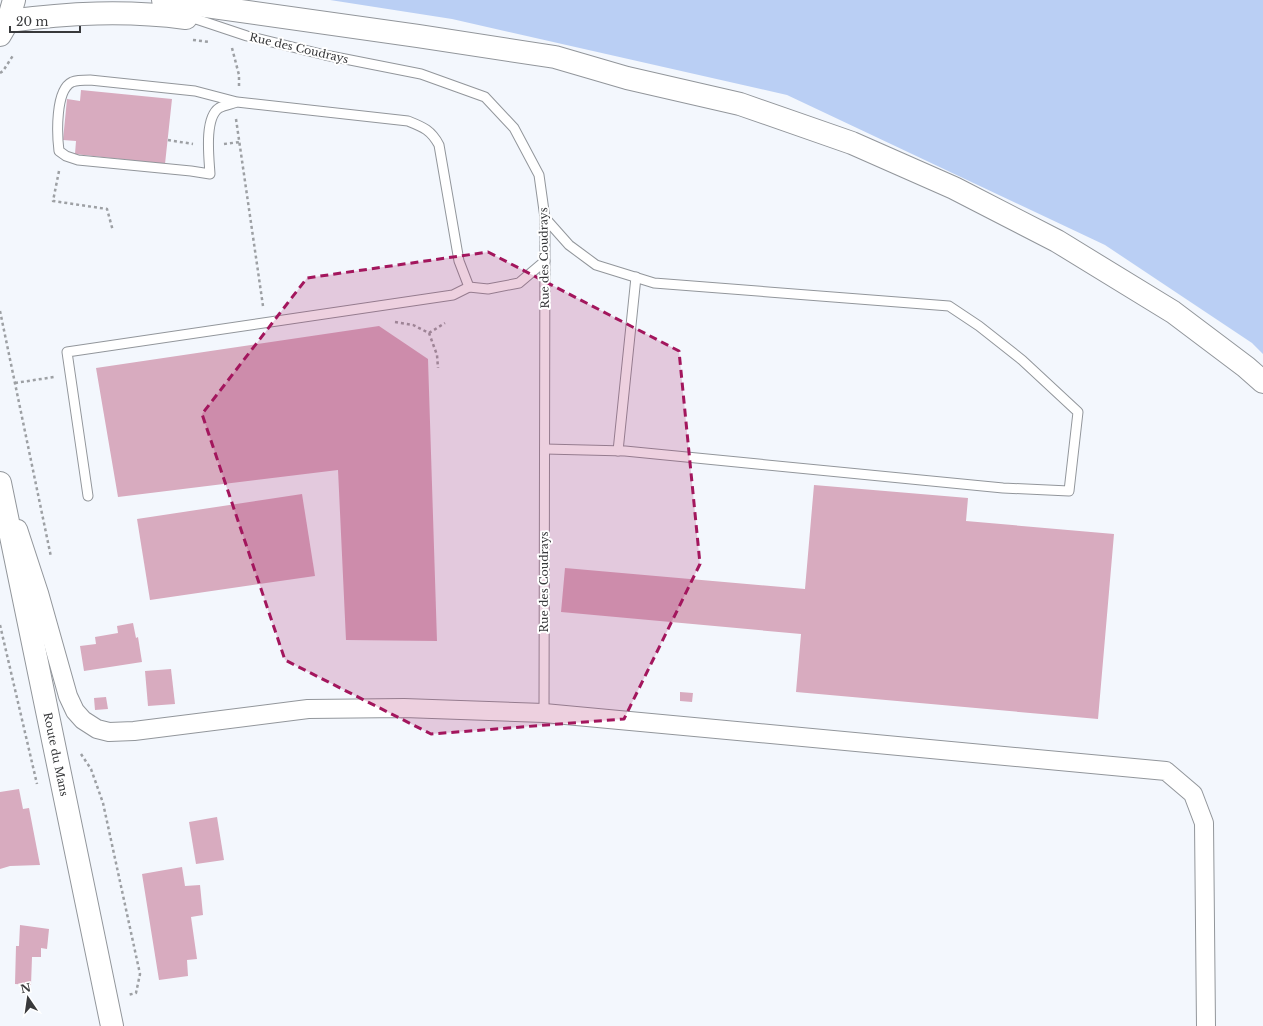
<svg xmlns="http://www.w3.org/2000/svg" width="1263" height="1026" font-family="'Libre Baskerville',serif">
	<rect width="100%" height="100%" fill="#f3f7fd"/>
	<path fill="#bacff4" d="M330,0h933v354l-11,-11 -147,-98 -318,-150 -335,-76z"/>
	<g fill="#d8abbf">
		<path d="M81,90l91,9 -7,65 -90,-10 1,-13 -13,-1 4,-41 13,2z"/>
		<path d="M379,326l49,33 9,282 -91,-1 -8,-170 -220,27 -22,-129z"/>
		<path d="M814,485l154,13 -2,23 148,13 -16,185 -302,-27 5,-58 -240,-22 4,-44 240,21z"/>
		<path d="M302,494l13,82 -165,24 -13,-81z"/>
		<path d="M133,623l3,15 2,-1 4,25 -58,9 -4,-25 16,-2 -1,-7 23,-4 -1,-7z"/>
		<path d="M171,669l4,35 -27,2 -3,-35z"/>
		<path d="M680,692l13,1 -1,9 -12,-1z"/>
		<path d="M106,697l2,12 -13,1 -1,-12z"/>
		<path d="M19,789l4,20 6,-1 11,57 -30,1 -10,3v-77z"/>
		<path d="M217,817l7,43 -28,4 -7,-42z"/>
		<path d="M182,867l3,19 15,-1 3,30 -12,2 6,42 -10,1 1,16 -29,4 -17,-106z"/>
		<path d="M20,925l29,4 -2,20 -6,-1v9h-9l-1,28 -16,-1 1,-38h3z"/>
	</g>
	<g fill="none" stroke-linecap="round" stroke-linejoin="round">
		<g stroke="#92969b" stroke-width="11">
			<g id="service">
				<path d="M196,19l51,17 78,19 96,19 64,23 29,31 25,47 6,43 -1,495"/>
				<path d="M237,102c-5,2 -13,3 -18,6 -15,10 -10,50 -9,66l-19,-3 -113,-11 -12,-4 -7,-5c-2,-16 -4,-61 13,-69 5,-2 13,-2 18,-2l105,11 42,11 171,19c15,6 23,9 31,24l20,116 10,26"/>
				<path d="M545,449l80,2 378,37 66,3 9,-79 -56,-52 -43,-34 -30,-20 -295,-23 -58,-18 -27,-20 -24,-27"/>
				<path d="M618,451l18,-174"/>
				<path d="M88,496l-21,-144 386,-57 16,-8 19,2 31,-6 26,-22"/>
			</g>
		</g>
		<g stroke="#92969b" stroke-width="20">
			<path id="minor" d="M18,529l21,64 29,103 7,15 8,9 14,9 12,3 25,-1 174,-22 96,-1 140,5 622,58 27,23 11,29 2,203"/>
		</g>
		<g stroke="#92969b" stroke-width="24">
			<g id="primary">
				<path d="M163,0l255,36 137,21 72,21 113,26 112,39 102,45 103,53 116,71 73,55 17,15"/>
				<path d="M8,21c61,-8 117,-11 178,-3"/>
				<path d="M0,35l8,-14 6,-21"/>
				<path id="s1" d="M0,483l112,543"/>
			</g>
		</g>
		<g stroke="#9da0a4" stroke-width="2.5" stroke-dasharray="3 3" stroke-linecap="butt">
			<path d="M193,40l17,2"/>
			<path d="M232,48l7,27v11"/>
			<path d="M0,73l3,-2 11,-17"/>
			<path d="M236,119l27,187"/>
			<path d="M168,140l25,4"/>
			<path d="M224,144l16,-2"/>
			<path d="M59,171l-6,30 54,8 6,22"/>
			<path d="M0,311l51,246"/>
			<path d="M395,322l18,3 16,8 8,22 1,13"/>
			<path d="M429,333l16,-10"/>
			<path d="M15,383l39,-6"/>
			<path d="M0,625l37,159"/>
			<path d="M81,754l10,15 12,34 37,171 -4,19 -8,2"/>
		</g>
		<use href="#service" stroke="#fff" stroke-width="9"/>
		<use href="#minor" stroke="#fff" stroke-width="18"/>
		<use href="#primary" stroke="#fff" stroke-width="22"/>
	</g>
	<path fill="#a3165d" fill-opacity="0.2" stroke="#a3165d" stroke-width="3" stroke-dasharray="8 5" stroke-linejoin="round" d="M488,252l191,99 21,213 -76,155 -193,15 -146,-74 -83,-246 105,-136z"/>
	<g text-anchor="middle" stroke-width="4" stroke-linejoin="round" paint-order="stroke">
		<g font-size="11" fill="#38393b" stroke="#fff">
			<text transform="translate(299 48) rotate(13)" y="4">Rue des Coudrays</text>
			<text transform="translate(544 258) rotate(-91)" y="4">Rue des Coudrays</text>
			<text transform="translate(544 582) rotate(-90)" y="4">Rue des Coudrays</text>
			<text dy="4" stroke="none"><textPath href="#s1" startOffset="277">Route du Mans</textPath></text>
		</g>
	</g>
	<g transform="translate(28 998) rotate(347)" stroke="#ffffff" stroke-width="3" paint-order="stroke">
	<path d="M0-3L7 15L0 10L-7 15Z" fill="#38393b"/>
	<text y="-6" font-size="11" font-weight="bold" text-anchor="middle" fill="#38393b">N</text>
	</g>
	<path d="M10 26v6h70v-6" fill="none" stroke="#38393b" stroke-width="2"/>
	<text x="16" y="26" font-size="12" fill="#38393b" stroke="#ffffff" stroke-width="3" paint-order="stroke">20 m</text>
</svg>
